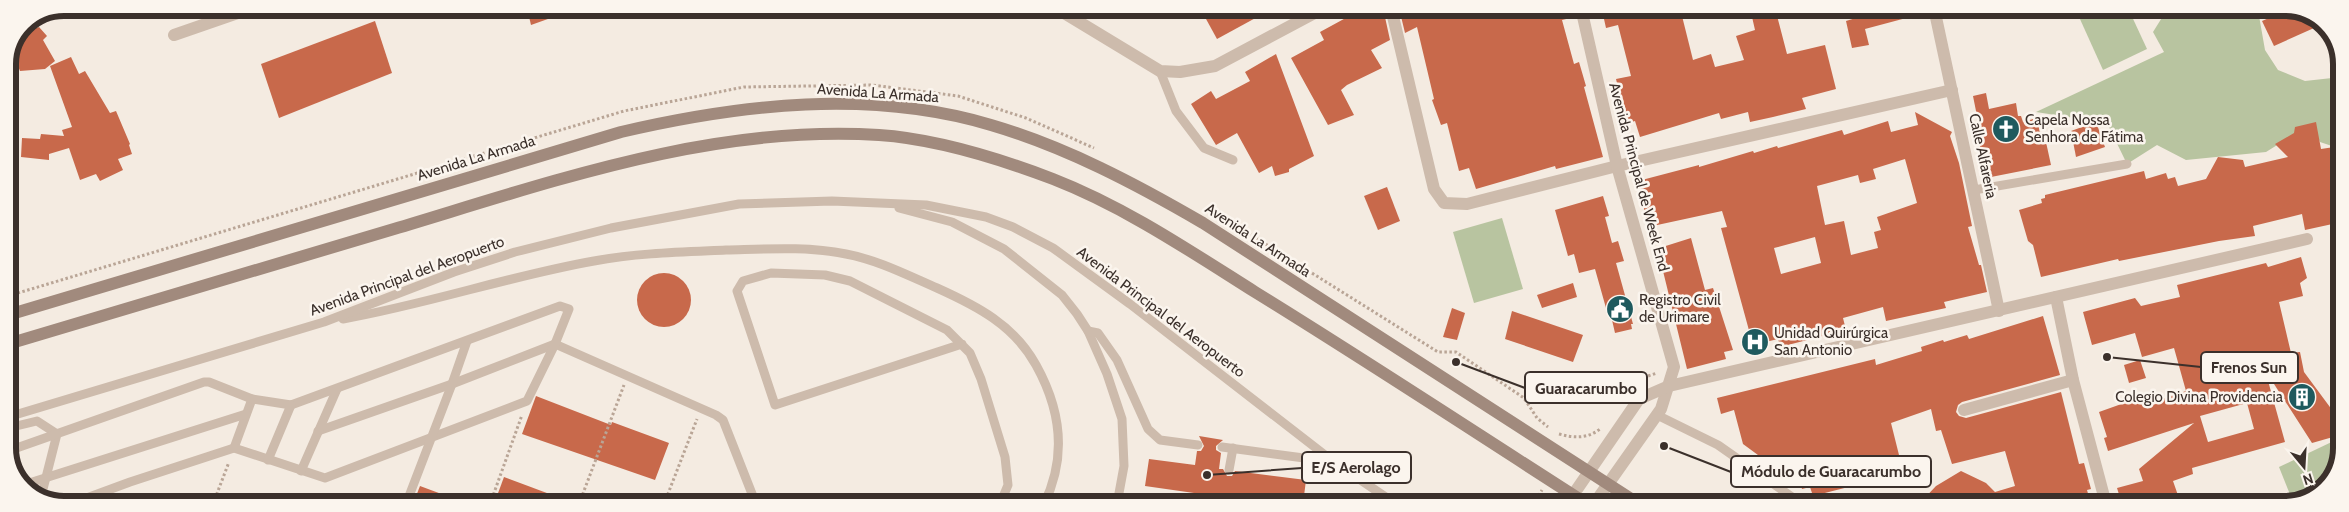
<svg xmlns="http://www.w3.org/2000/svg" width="2349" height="512" font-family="Cabin,sans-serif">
	<rect width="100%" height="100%" fill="#f4ebe1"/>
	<g fill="#b8c4a0">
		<path d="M2075,8h53l19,41 -44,21z"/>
		<path d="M2168,8l92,1 -2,1 7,40 13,20 27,11 36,-4v72l-21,-7 -9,-18 -45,28 -80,8 -29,-15 -30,19 -20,-41 -71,-11 128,-60 -11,-20z"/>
		<path d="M1502,218l21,71 -49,14 -21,-71z"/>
		<path d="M2340,438v21l-18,32 -29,11 -14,-35z"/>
	</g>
	<g fill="#c8694b" fill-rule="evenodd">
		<path d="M527,8h48l1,1 -45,16z"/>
		<path d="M1200,8h74l-57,31z"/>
		<path d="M1364,8h19l7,32 -19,10 11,18 -35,17 -6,5 13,25 -26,10 -37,-67 33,-18 -4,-8z"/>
		<path d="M1399,8h174l2,9 -13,3 12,44 5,-2 7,24 -2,1 19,70 -47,12 -1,-3 -79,23 -7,-21 -10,3 -12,-48 -6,2 -9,-25 2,-1 -17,-72 -12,6z"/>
		<path d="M1610,8h70l13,52 18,-6 4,13 29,-7 -8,-24 19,-6 -5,-22h25l12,46 38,-9 11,44 -34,9 4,11 -33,8 -23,5 -2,-10 -27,7 -2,-6 -79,24 -5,-16 -9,3 -4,-15 1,-1 -7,-29 15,-3 -13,-51 -12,3 -4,-18z"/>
		<path d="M1871,8h53l1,5 -60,16 4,16 -17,3 -6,-27 26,-8z"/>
		<path d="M2290,9h6l27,15 -49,22 -12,-25z"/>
		<path d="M32,21l5,7 2,-1 8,9 -4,4 12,21 -10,8 -25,2 -2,-5 -10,4v-6l16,-40z"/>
		<path d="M375,21l17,52 -113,45 -18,-54z"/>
		<path d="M1276,54l38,102 -25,13v3l-14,4 -3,-10 -13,7 -22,-40 -21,12 -25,-41 20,-13 5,8 34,-18 -5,-9z"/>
		<path d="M71,57l8,17 6,-3 25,42 6,-2 14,33 -1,1 3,9 -14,5 5,11 -23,11 -4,-7 -16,6 -11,-32 -20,6v6l-28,-3 1,-19 18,1 1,-5 23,2 -2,-6 10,-3 -22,-61z"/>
		<path d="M1986,93l3,16 27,-6 2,13h3l2,6 14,-4 3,16 4,-1 7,32 -60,12 -4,-19 -4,1 -8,-33h4l-6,-30z"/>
		<path d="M1915,112l37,20 -2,4 9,27 13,63 -4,1 11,38h2l6,27 -43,10 2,6 -60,13 -3,-14 -40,11 3,12 -66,17 -2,-8 -25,6 -32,-117 6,-1 -5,-16 -74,16 -10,-46 61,-16v2l54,-16 1,2 23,-7 1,2 64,-18 2,5 44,-14 3,11 27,-7zM1905,159l12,44 -40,14 4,13 -7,2 4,16 -27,7 -7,-34 -19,4 -8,-39 41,-11 2,8 16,-4 -3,-10zM1815,237l6,26 -40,11 -7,-26z"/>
		<path d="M2096,122l9,25 -29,10 -5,-26z"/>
		<path d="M2316,122l5,27 20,-3v68l-5,1 1,8 -32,7 -3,-16 -49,12 2,10 -36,5 -100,20 -1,-2 -77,18 -8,-32 -5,-4 -9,-31 23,-7 -1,-4 4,-1v-3l99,-24 2,8 20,-6 2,6 7,-2 3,9 28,-7 12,-22 25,3 2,7 43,-10 -13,-13 19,-11 1,-6z"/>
		<path d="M1387,187l13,34 -22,9 -14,-34z"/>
		<path d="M1603,196l6,20 -4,1 7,26 6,-2 6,20 -8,2 17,61h-2l1,5 -17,4 -6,-26 -3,1 -11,-39 -16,4 -5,-19 -6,2 -13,-46z"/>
		<path d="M1691,238l14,52 8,-2 20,62 -9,2 2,7 -39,10 -24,-98 -4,1 -6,-22z"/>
		<path d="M2301,257l6,21 -7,5 3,13 -24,6 12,51 9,-1 4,20 37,50 -1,13 -28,8 -47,-73 20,72 -93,26 1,6 -20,7 8,23h-59l-5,-16 26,-7 -4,-12 55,-46 -86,28 -4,-13 3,-1 -8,-25 42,-15 3,8 42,-14 -12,-43 -32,9 -7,-24 -43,12 -9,-33 52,-14 6,8 39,-9 -3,-12 89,-22 2,4zM2247,403l7,26 -46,13 -8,-26z"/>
		<circle cx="664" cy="300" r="27"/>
		<path d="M1573,283l4,14 -35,11 -5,-13z"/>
		<path d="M1452,308l13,5 -8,27 -14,-3z"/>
		<path d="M1512,311l71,24 -10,27 -68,-23z"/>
		<path d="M2043,316l17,59 -98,27 -4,3 -2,7 3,4 7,2 95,-26 18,72 5,-1 7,26 -4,1 4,14h-172l17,-18 25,-15 25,12 9,9 20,-6 -10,-35 -53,13 -11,-34 -5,1 -5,-22 -40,14 10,40 -31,7 2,11 -59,15 -3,-9 -8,2 -3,-11 -7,2 -4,-12 -11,1 -34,-25 -9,-34 -13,4 -4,-16 158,-39 1,6 46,-14 -1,-4 22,-7 1,2 23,-7 2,4z"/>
		<path d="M2140,360l6,18 -17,5 -5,-18z"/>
		<path d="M536,396l75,29 1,-3 57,21 -14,37 -133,-46z"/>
		<path d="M1199,436l24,4 -7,6v4l5,3 -2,16h4l4,7h5l3,-5 71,9 -3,24h-72l1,-7 -5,-4 -6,2 -2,9h-27l2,-11 -49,-7 4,-27 46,6 2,-14h4l3,-5z"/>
		<path d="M504,477l67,25 -1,2h-76z"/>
		<path d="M420,486l43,16v2h-50z"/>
	</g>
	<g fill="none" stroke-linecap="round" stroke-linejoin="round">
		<g stroke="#b9a596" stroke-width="3" stroke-dasharray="2.5 2.5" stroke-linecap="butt">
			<path d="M1240,228l198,124h18l68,46 13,20 11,9"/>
			<path d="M8,296l616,-185 120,-24 128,-2 86,11 68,22 68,30"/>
			<path d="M1632,386l4,-6 21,-7"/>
			<path d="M1559,434c15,4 28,5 41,-5"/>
			<path d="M213,504l16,-42"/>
			<path d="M490,504l32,-89"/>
			<path d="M579,504l45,-119"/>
			<path d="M664,504l33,-85"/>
			<path d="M1533,504l9,-14"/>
		</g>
		<g stroke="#cdbbac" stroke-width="9">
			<path d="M1160,71l16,40 28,37 29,12"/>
			<path d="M1974,190l153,-26"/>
			<path d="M899,208l53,14 52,27 58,46 15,19 11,17 19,43 15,45 2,47 -7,38"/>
			<path d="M343,319c85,-15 166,-43 251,-58 43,-8 88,-9 132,-11 40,-1 81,-4 120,4 32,6 61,21 91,34 40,18 77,37 99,77 25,45 31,92 8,139"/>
			<path d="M1088,331l10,2 19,27 31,69 12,11 38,5"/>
			<path d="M962,344l-187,61 -38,-114 6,-10 28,-8 54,2 25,6 97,49 23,23 11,26 24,78 3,28 -8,19"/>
			<path d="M1657,415l61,30 84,59"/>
			<path d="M8,417l316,-95 130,-50 61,-20 96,-24 128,-24 93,-3 94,4 60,12 27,10 40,21 77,56 204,158 62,42"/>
			<path d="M8,428l29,-7 20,13 -16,63"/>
			<path d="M318,431l134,-47 103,-40 161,71 7,5 33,84"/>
			<path d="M1222,447l112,15"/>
			<path d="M234,448l18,-49"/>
			<path d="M8,451l196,-69h5l43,17 39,6 269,-99 9,3 -14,35 -28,57 -202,77 -91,-30 -104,34 -57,21"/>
			<path d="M268,460l23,-55"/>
			<path d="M1229,470l4,-22"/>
			<path d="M301,471l36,-82"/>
			<path d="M23,485l223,-71"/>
			<path d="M406,504l46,-120 15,-43"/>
			<path d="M1225,504l1,-5"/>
		</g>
		<g stroke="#cdbbac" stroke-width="12">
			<path d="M1056,8l104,63 20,1 35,-6 109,-58"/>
			<path d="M1391,8l43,181 10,14 23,1 150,-38 335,-76"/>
			<path d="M1581,8l36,158 57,201 -13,42 -67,95"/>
			<path d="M1934,8l65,303"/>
			<path d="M174,35l78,-27"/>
			<path d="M2056,297l17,83 33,124"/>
			<path d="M1964,410l109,-30"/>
			<path d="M1573,495l66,-96 30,-13 638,-147"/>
		</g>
		<g stroke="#a18a7d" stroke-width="12">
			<path d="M8,315l613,-183c120,-28 249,-43 370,-7 75,22 145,59 212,98l436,281"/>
			<path d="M8,344c128,-39 257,-77 386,-115 157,-47 319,-105 485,-94 59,4 119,23 174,44 72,28 137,72 202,113 112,69 221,141 332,212"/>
		</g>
	</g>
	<defs>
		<g id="church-disc" transform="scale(1.4375)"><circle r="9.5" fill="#1f5a5e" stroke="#fbf5ee"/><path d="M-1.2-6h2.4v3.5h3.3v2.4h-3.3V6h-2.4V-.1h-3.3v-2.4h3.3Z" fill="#fff"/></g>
		<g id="civic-disc" transform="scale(1.4375)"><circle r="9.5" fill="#1f5a5e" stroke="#fbf5ee"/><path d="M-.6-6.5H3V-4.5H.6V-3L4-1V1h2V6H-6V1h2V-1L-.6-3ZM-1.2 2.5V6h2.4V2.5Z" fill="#fff"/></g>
		<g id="hospital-disc" transform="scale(1.4375)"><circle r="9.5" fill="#1f5a5e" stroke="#fbf5ee"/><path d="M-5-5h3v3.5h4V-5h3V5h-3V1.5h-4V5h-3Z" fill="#fff"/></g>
		<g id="building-disc" transform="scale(1.4375)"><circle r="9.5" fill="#1f5a5e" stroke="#fbf5ee"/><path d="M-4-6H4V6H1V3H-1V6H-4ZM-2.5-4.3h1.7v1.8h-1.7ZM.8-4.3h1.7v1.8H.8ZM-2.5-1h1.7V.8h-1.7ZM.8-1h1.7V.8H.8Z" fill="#fff"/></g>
	</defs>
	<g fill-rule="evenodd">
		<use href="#church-disc" x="2006" y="129"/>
		<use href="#civic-disc" x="1620" y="309"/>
		<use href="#hospital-disc" x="1755" y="342"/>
		<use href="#building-disc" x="2302" y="397"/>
	</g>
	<g text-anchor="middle" stroke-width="5" stroke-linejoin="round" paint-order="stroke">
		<g font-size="15" fill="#3b302b" stroke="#fbf5ee">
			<text transform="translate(878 93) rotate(4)" y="5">Avenida La Armada</text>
			<text transform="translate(1983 156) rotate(78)" y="5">Calle Alfareria</text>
			<text transform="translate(476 158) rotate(-17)" y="5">Avenida La Armada</text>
			<text transform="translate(1639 177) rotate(75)" y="5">Avenida Principal de Week End</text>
			<text transform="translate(1258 240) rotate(33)" y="5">Avenida La Armada</text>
			<text transform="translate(407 276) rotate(-20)" y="5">Avenida Principal del Aeropuerto</text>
			<text transform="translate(1161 312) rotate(37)" y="5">Avenida Principal del Aeropuerto</text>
		</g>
		<g font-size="15" fill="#3b302b" stroke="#fbf5ee" text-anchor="start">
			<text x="2025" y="125">Capela Nossa<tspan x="2025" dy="17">Senhora de Fátima</tspan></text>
			<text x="1639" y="305">Registro Civil<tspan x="1639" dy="17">de Urimare</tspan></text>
			<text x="1774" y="338">Unidad Quirúrgica<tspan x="1774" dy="17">San Antonio</tspan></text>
			<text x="2283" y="402" text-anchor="end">Colegio Divina Providencia</text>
		</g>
	</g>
	<path d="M0 0H2349V512H0ZM64 16H2285A48 48 0 0 1 2333 64V448A48 48 0 0 1 2285 496H64A48 48 0 0 1 16 448V64A48 48 0 0 1 64 16Z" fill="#fbf5ee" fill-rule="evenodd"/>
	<path fill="none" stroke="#3b302b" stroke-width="6" d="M64 16H2285A48 48 0 0 1 2333 64V448A48 48 0 0 1 2285 496H64A48 48 0 0 1 16 448V64A48 48 0 0 1 64 16Z"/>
	<path fill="none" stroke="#3b302b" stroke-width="2" d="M2107 357L2201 367M1456 362L1525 388M1207 475L1302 468M1664 446L1731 472"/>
	<g fill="#3b302b" stroke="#fbf5ee" stroke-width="2">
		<circle cx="2107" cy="357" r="5"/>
		<circle cx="1456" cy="362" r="5"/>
		<circle cx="1207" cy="475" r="5"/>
		<circle cx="1664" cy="446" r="5"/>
	</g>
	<g fill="#fbf5ee" stroke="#3b302b" stroke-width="2">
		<rect x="2201" y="352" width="97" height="31" rx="5"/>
		<rect x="1525" y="372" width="122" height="31" rx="5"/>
		<rect x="1302" y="452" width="109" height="31" rx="5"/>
		<rect x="1731" y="456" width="200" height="31" rx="5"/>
	</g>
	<g font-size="16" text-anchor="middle" font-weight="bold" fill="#3b302b">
		<text x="2249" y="373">Frenos Sun</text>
		<text x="1586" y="394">Guaracarumbo</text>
		<text x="1356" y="473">E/S Aerolago</text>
		<text x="1831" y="477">Módulo de Guaracarumbo</text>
	</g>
	<g transform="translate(2304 467) rotate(162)" stroke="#fbf5ee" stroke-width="4" paint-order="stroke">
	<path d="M0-4L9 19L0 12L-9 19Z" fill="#3b302b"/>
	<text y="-8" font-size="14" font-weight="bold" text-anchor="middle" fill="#3b302b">N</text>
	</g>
</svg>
